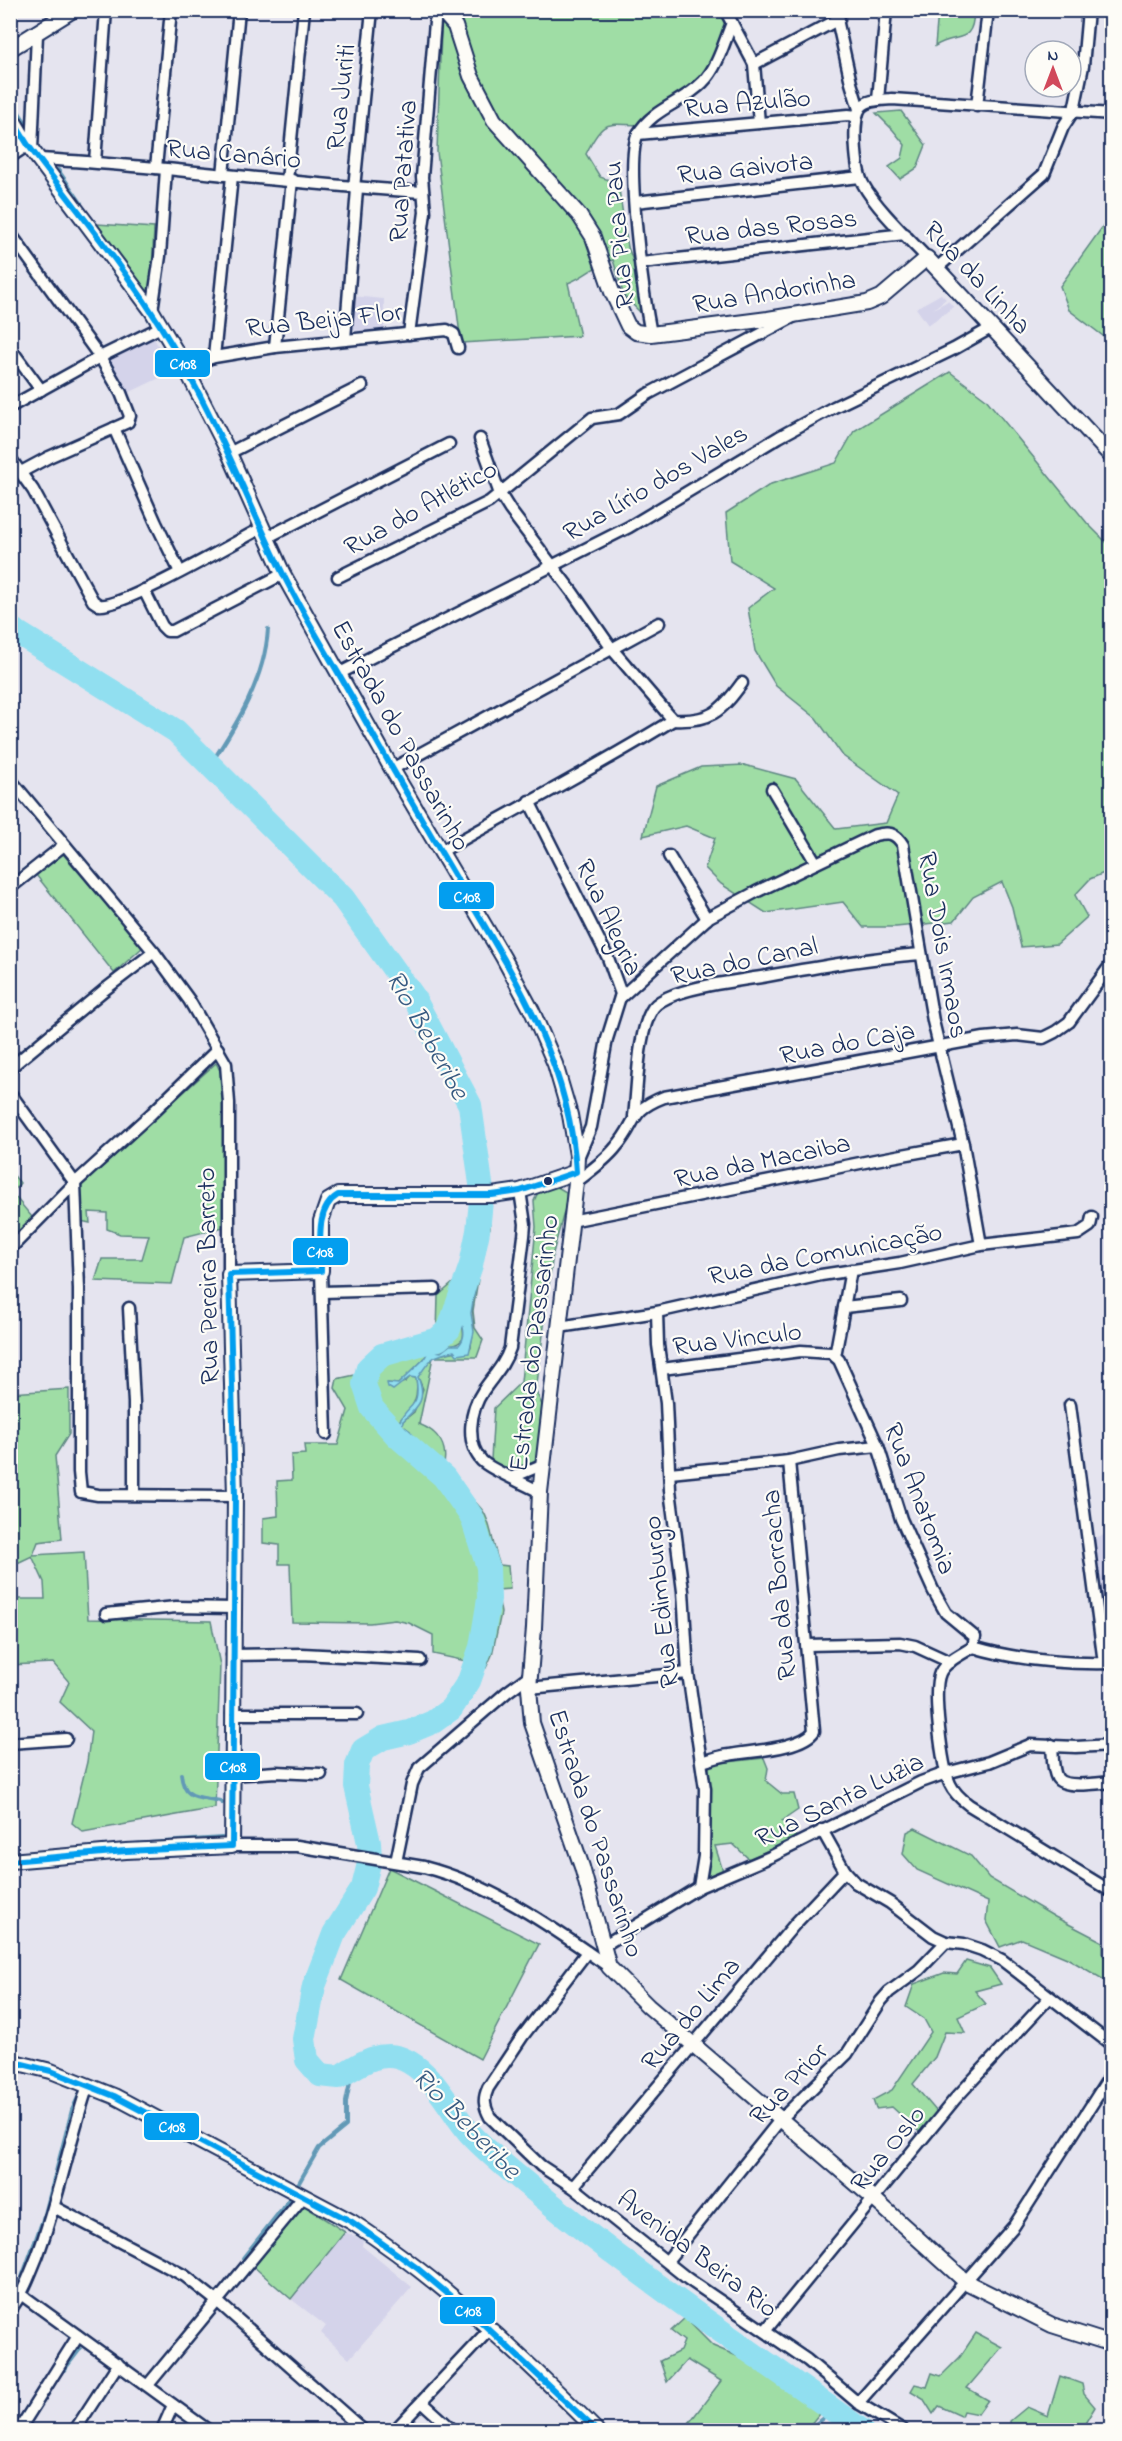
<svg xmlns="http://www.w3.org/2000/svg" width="1122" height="2441" font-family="'Indie Flower',sans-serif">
	<rect width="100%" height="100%" fill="#e5e4ef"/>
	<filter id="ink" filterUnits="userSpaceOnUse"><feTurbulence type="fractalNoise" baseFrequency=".0167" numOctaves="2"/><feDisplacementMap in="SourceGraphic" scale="12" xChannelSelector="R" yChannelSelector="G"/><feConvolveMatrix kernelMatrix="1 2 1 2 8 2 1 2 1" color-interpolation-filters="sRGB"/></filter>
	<g filter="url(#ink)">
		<g fill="#d4d3ea">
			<path d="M941,294l5,5 -13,10 15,-8 6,6 -26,18 -12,-17z"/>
			<path d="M352,296l32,3v32h-26l-9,-3z"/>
			<path d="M153,337l21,34 -50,24 -18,-34z"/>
			<path d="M1111,1533l1,118h-1l-17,-113z"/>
			<path d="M345,2232l18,8 -1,6 50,41 -63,72 -28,-26 5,-7 -35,-27z"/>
		</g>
		<g fill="#9fdda5" stroke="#5d8682" stroke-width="1.5">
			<path d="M426,11h299l8,16 -30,51 -24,18 -23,11 -11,18c-37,1 -40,-10 -59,29l14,23 18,6 10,64 10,28 3,38 -17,-17 -11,-36c-21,6 -26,16 -45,23l12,53 -119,7 -24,-191 4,-123z"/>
			<path d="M938,11h36c-1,35 -17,21 -39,35z"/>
			<path d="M901,111l25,34 -9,23 -17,11 -11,-12 13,-9 3,-13 -12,-15 -17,-17z"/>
			<path d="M1111,215v127l-42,-32 -9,-24z"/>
			<path d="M97,224l57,4 -3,66 -4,-1z"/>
			<path d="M950,372l36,27 101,124 24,24v323l-21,9 -15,16 12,22 -30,27 -36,3 -9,-40 -10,-25 -29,15 -19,24 -58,6h-33l-20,-25 -77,11 -45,-29 -16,-16 10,-30 -29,-12 -43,10 13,-50 45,-19 43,-2 52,14 40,50 50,-6 12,-28 -55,-39 -27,-38 -40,-32 -21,-35 -7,-43 26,-20 -44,-27 -4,-48 45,-29 65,-21 18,-32z"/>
			<path d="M63,854l80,93 -29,26 -78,-98z"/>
			<path d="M216,1063l7,13 1,151 -40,10 -12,47 -77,-3 7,-22h40l7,-24 -29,-1 -13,-5v-16l-18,-1 1,11 -14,-3 4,-34z"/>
			<path d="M10,1171l10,12 -8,10 25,30 -27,19z"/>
			<path d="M554,1185l12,7 1,9 -14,52 -17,139 7,15 -6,56 -22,11 -22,-10 -2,-4 3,-52 27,-26 15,-155 -2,-26 5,-11z"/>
			<path d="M489,1214l1,14 -6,13 -11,70 2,17 8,12 -6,17h-44l-14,67c20,8 30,23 24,45 11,14 31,29 40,42 10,16 9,36 17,54l8,1 2,23 -13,1 4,23 -9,42 -6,13h-8l-12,-7 -33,-7v-19l-24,-12 -14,-3 -25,3 -78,-1 -2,-58h-11v-19l-16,-2v-25l15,-2 -1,-35 15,-1 -1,-25 14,-1 -1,-9h34l10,-35 -13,-22 2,-9 27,-6 1,-12 15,-1 7,-16 24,-3 26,-8 1,-37 17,-15 16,-30 3,27 -5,5 -5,-2 -1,28 3,3 -5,8c8,30 -5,19 -20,32l-5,-2 -9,3 -3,6 -26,25 -10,-1 1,4 16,-5 5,-5 6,1c3,19 -2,29 -16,42l1,7 10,10 -1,-6 -8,-6 1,-4 11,-9 9,-23 -5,-12 7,-13 9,-8 37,-8c0,-5 1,-9 2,-14 2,-11 -2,-25 0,-37 4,-27 8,-54 11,-79z"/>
			<path d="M69,1389v45l-14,22 7,83 -24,3 -5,13 51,-3 4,67 123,2 9,44 -5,143 -132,24 -11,-9 15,-61 4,-31 -31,-29 9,-20 -16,-19 -43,2 1,-66h34l-1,-17 -12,-26 -21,10 5,22 -5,3v-198z"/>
			<path d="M764,1758l4,10 -2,13 16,13h12l4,16 -16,11 14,6 -1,11 -46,21 -16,-15 -18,2 8,25 -18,10 4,-117z"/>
			<path d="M915,1828l56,28 18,22 66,39 48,25v13l8,5v24l-44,-26 -45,-19 -22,8 -14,-27 2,-18 -71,-32 -14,-16 4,-22z"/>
			<path d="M389,1868l150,76 -59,115 -139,-79z"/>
			<path d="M966,1961l24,7 11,16 -26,7 11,13 -28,13 7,16 -20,-1 -10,25 -22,27 25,29 -13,24 -33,-30 -16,2 -3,-9 19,-10 39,-58 -7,-13 -18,-12 8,-23 30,-11 13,1z"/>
			<path d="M303,2205l42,27 -54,67 -37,-32z"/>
			<path d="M685,2318l28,28 43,18 67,45 -17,21h-16l-7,-3c-10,5 -15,4 -24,-3 -17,9 -56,11 -73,3l35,-46 -34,-21 -20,22 -7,-21 20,-10 4,-10 -13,-10z"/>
			<path d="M976,2333l26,14 -35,41 21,12 -10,14 -15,-3 -2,5 -22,-10 -6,8 -10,-16 -12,-7 4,-7 12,3 5,-14 9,3 19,-19z"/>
			<path d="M1060,2376l22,8 2,10 11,13 -14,23h-70l-1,-9 17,-14 21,9z"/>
		</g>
		<path fill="#91dff0" stroke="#6299b6" stroke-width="1.5" d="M483,1204l3,11 -2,3v12l-4,7v24l-9,52 3,19 -5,21 -12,2 -3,-4c-25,6 -22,7 -36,26 9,23 1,29 -15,44l-1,4 8,6 5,7 -4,-1 -12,-14c9,-21 22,-13 17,-45l-6,-1 -17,13 -5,-3 -1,-4 11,1 26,-25 5,-9 12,2 9,-7h9c7,-8 5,-15 2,-25l5,-8c-6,-8 -10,-22 -5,-31l8,2 5,-5 -4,-14 4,-59z"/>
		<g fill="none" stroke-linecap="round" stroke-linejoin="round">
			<g stroke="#6299b6" stroke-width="4">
				<path d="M10,99l18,27"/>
				<path d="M58,170l23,33"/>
				<path d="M210,765c27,-41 55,-86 58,-136"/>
				<path d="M181,1774c3,26 16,22 39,27l2,2"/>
				<path d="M134,1844l88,-6"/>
				<path d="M243,2258l46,-58 30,-52 27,-22v-24l7,-34"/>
				<path d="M16,2294l29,-80 27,-104 8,-17"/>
				<path d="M64,2370l16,-21"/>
				<path d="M808,2430l25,-20"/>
			</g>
			<path stroke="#91dff0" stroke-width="24" d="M10,628l166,103 167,167 70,98 57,109 12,86 -4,40 -7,34 -22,64 -11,10 -56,16 -14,13 -4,16 8,24 25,28 47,41 28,40 16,50 1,32 -8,48 -12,34 -18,28 -18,13 -24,10 -26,6 -20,12 -6,15 -1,21 13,57 1,16 -7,29 -29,46 -20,52 -10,53 3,21 13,15 19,2c21,-14 45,-30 70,-15 26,15 40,46 59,69 17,20 50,46 71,63 102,85 215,159 322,236"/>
			<g stroke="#1b2f5e" stroke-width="15">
				<g id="minor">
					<path d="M725,10l29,54 5,59"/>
					<path d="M835,10l16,73 8,26"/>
					<path d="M754,64l85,-45"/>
					<path d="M878,100l8,-90"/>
					<path d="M977,106l11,-96"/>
					<path d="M638,134c15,-26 45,-31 65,-52 15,-15 21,-40 29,-59"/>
					<path d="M32,150l5,-116"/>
					<path d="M10,157l18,-12"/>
					<path d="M40,159c128,7 255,26 383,33"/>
					<path d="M95,162l11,-152"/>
					<path d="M156,168l15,-158"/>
					<path d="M223,175l16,-165"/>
					<path d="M287,180l17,-170"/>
					<path d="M354,188l18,-178"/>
					<path d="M635,202l225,-25"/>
					<path d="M10,233l90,124 21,36 9,23 -2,6 -79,35 -28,15"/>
					<path d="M927,258c-19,-20 -51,-50 -64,-74 -7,-13 -12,-65 -2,-77 7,-8 21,-7 31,-8l220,15"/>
					<path d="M641,263l264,-29"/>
					<path d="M937,268l107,-94 19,-47 11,-17 9,-44 5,-56"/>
					<path d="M152,311l8,-55 6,-87"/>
					<path d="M409,334l16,-122 -3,-35 14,-167"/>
					<path d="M651,334c-7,-35 -27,-174 -13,-200l210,-19 9,1"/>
					<path d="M345,339l12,-150"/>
					<path d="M275,347l17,-167"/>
					<path d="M10,348l31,42"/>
					<path d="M214,357l18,-181"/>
					<path d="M185,367l29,-10 61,-10 172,-17 7,4 4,14"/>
					<path d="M10,407l90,-50 61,-30"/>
					<path d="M114,428l42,95 24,49"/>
					<path d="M480,439l20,55 10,16 63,83 39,56 61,71"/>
					<path d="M229,453l133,-67"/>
					<path d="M10,458l23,32 60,111 6,4c22,4 136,-63 163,-77"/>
					<path d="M266,538l183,-94"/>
					<path d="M338,577l151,-75 103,-84 27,-4 29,-20 145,-77"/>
					<path d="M144,590l18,36 5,5h6l110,-57"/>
					<path d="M340,673l289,-146 150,-90 55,-30 120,-58 37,-21"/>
					<path d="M673,720c37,2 48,-8 69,-37"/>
					<path d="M392,769l267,-146"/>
					<path d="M10,779l144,173 35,48 37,64 3,39v171"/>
					<path d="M772,789l44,74"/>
					<path d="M529,801l79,157 13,36 -14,45 -16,88 -14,33"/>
					<path d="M440,852c78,-44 157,-85 233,-132"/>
					<path d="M669,856l38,63"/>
					<path d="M10,888l54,-43"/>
					<path d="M620,998l89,-81 47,-25 119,-57c13,-3 20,-3 28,10l30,176 30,123 18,101"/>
					<path d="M10,1068l93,-77 51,-39"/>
					<path d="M10,1093l65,90 4,106v183l2,20 17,3 137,1"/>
					<path d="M634,1116c4,-29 3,-84 19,-108 5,-7 15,-11 23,-14 29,-10 61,-13 91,-18 51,-9 102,-18 154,-22"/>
					<path d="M576,1182c14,-11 29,-21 40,-35 22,-25 12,-36 48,-50l320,-59 33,-3 26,3 12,-6 14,-10 43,-59"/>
					<path d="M520,1191l5,33 -1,12 -14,112c-6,18 -17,28 -27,43 -13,19 -18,52 -1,70 9,9 44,23 58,31"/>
					<path d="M571,1221l304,-61 88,-16"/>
					<path d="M10,1249l65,-66 77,-70 66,-64"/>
					<path d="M321,1271l5,163"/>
					<path d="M322,1292l113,-3"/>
					<path d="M844,1307l57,-6"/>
					<path d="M129,1308l5,95v91"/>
					<path d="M657,1312l1,33 8,58 4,87 13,101 5,82 17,116 -1,67 -5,31"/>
					<path d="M559,1327l98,-15 164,-37 79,-12 81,-18 97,-11 12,-8 2,-9"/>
					<path d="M835,1356l16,-86"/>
					<path d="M662,1369l139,-18 30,2 8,7 39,86 23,73 32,71 13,23 29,24 -2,10c-11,7 -27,14 -33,26 -8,17 2,94 10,111 4,9 11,15 19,21l143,87"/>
					<path d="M1070,1405l34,258"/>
					<path d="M670,1473l119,-12 50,-11 39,-4"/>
					<path d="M513,1477l31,-13"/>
					<path d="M106,1614l70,-7 58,1"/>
					<path d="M807,1645l93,-2 15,3 35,16"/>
					<path d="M973,1647c44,13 92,17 138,16"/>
					<path d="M232,1655l70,-1 118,6"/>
					<path d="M529,1688l159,-15"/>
					<path d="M232,1714h125"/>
					<path d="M10,1743l56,-4"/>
					<path d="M1052,1745c1,10 0,24 5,33 7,11 42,5 55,4"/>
					<path d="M702,1762c9,-3 18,-6 27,-7 20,-4 73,-6 85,-24l-25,-270"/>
					<path d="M232,1775l44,-3 45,2"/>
					<path d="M822,1830l23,41 11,12 34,20 43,33 13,6 18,2 18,6 20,10 110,85"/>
					<path d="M232,1846h65l127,21c69,18 128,60 185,100"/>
					<path d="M396,1862l16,-78 7,-16 88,-76 23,-17"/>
					<path d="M603,1946l96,-59 71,-30 151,-75 25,-9 43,-11 41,-17 46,2 36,-2"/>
					<path d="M587,1952l-65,85 -34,51c-5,11 -4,18 2,29l51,49 32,21 115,92 119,81 51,43 45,27"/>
					<path d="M573,2187l222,-263 50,-53"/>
					<path d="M54,2207l131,69 33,26 145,128"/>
					<path d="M667,2261l113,-141 67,-66 34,-53 8,-9 30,-22 27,-28"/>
					<path d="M22,2295l186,135"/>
					<path d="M10,2310c13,-16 19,-34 27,-53 21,-56 32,-115 51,-172"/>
					<path d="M765,2331l190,-232 94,-101"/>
					<path d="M148,2385l156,-189"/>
					<path d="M422,2402l31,28"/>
					<path d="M858,2403l156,-177 98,-153"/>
					<path d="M19,2430l59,-94"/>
					<path d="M75,2430l43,-66"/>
					<path d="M162,2430l11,-25"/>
					<path d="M395,2430l94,-100"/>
				</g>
			</g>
			<g stroke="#1b2f5e" stroke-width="18">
				<g id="tertiary">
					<path d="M441,10l14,16 16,50 23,44 85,95 14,22 19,55 16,34 8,6 15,2 117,-15 99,-16 14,-6 46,-39 185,199"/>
					<path d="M10,49l63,-39"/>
					<path d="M10,115l18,30 124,166 33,56 44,86 54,121 109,195 111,188 29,54 23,53 15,51 7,40 -1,27 -36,310 -6,136 -5,60 3,35 50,144 27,100 39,39 226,193 92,83 86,43 60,19"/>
					<path d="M10,1861l116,-10 106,-5 3,-350 -6,-222 92,-3v-50l7,-20 10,-6h154l28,-4 56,-19"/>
					<path d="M10,2061l41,10 63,25 238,126c88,57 170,134 244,208"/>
				</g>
			</g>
			<use href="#minor" stroke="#fdfcf7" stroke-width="10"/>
			<use href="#tertiary" stroke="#fdfcf7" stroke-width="14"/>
			<g stroke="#fdfcf7" stroke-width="10">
				<g id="bus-1">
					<path d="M10,116l18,29c54,72 113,142 156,221 38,67 65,139 99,208 21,42 46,82 69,123 34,62 70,123 106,184 55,93 112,180 118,291l-56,19 -28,4h-154c-24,14 -17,51 -17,76l-92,3 6,222 -3,350 -106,5 -116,10"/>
					<path d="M10,2061l41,10 63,25 238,126 65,46 62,52 117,110"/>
				</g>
			</g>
			<use href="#bus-1" stroke="#039eef" stroke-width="6"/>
		</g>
	</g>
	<circle fill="#1b2f5e" stroke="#fdfcf7" stroke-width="2" cx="548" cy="1181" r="5"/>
	<g text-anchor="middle" stroke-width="4.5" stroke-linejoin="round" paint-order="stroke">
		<g font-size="27" fill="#1b2f5e" stroke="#fdfcf7">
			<text transform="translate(340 97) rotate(-84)" y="9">Rua Juriti</text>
			<text transform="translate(747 102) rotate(-5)" y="9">Rua Azulão</text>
			<text transform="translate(234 153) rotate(5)" y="9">Rua Canário</text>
			<text transform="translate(745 167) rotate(-6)" y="9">Rua Gaivota</text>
			<text transform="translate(402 171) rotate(-86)" y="9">Rua Patativa</text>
			<text transform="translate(771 226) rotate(-6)" y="9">Rua das Rosas</text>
			<text transform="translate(618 235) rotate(-95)" y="9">Rua Pica Pau</text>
			<text transform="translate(978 277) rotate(47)" y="9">Rua da Linha</text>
			<text transform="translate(774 291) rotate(-9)" y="9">Rua Andorinha</text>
			<text transform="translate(324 319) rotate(-6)" y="9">Rua Beija Flor</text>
			<text transform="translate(655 482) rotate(-30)" y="9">Rua Lírio dos Vales</text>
			<text transform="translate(420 507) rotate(-29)" y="9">Rua do Atlético</text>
			<text transform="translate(402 735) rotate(61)" y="9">Estrada do Passarinho</text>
			<text transform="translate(610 917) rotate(65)" y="9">Rua Alegria</text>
			<text transform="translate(944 945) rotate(80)" y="9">Rua Dois Irmaos</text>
			<text transform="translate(744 960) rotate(-12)" y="9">Rua do Canal</text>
			<text transform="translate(847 1042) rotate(-11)" y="9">Rua do Caja</text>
			<text transform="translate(762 1160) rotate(-12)" y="9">Rua da Macaiba</text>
			<text transform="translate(825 1253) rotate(-11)" y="9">Rua da Comunicação</text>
			<text transform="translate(207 1276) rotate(-91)" y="9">Rua Pereira Barreto</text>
			<text transform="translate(737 1338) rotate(-7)" y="9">Rua Vinculo</text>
			<text transform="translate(533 1343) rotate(-83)" y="9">Estrada do Passarinho</text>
			<text transform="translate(921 1498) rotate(69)" y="9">Rua Anatomia</text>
			<text transform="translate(778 1585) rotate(-95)" y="9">Rua da Borracha</text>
			<text transform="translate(660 1602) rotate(-96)" y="9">Rua Edimburgo</text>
			<text transform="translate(839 1799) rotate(-26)" y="9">Rua Santa Luzia</text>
			<text transform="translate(597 1833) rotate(72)" y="9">Estrada do Passarinho</text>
			<text transform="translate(690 2013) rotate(-50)" y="9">Rua do Lima</text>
			<text transform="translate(788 2083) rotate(-47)" y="9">Rua Prior</text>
			<text transform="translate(887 2148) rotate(-51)" y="9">Rua Oslo</text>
			<text transform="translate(698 2253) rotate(37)" y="9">Avenida Beira Rio</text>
		</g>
		<g font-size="28" font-style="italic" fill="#385b82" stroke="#fdfcf7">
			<text transform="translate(429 1034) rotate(61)" y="10">Rio Beberibe</text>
			<text transform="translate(468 2122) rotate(46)" y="10">Rio Beberibe</text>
		</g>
	</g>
	<g stroke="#fdfcf7" stroke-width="2">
		<rect x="154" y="349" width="57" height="29" rx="6" fill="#039eef"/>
		<rect x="438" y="881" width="57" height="29" rx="6" fill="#039eef"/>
		<rect x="292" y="1237" width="57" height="29" rx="6" fill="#039eef"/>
		<rect x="204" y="1752" width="57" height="29" rx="6" fill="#039eef"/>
		<rect x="143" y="2112" width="57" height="29" rx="6" fill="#039eef"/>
		<rect x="439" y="2296" width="57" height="29" rx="6" fill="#039eef"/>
	</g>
	<g font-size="16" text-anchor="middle" font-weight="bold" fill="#fff">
		<text x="183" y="369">C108</text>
		<text x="467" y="902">C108</text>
		<text x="320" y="1257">C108</text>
		<text x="233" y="1772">C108</text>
		<text x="172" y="2132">C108</text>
		<text x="468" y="2316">C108</text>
	</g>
	<rect width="1122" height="2441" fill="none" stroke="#fdfcf7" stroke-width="36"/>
	<rect x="18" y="18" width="1086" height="2405" fill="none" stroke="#1b2f5e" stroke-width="2" filter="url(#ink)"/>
	<g transform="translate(1053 69)"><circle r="28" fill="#fdfcf7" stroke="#a3aaba" stroke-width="1.5"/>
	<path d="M0-4.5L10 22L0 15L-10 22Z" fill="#d1495b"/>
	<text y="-9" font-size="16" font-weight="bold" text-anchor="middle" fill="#1b2f5e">N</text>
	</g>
</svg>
